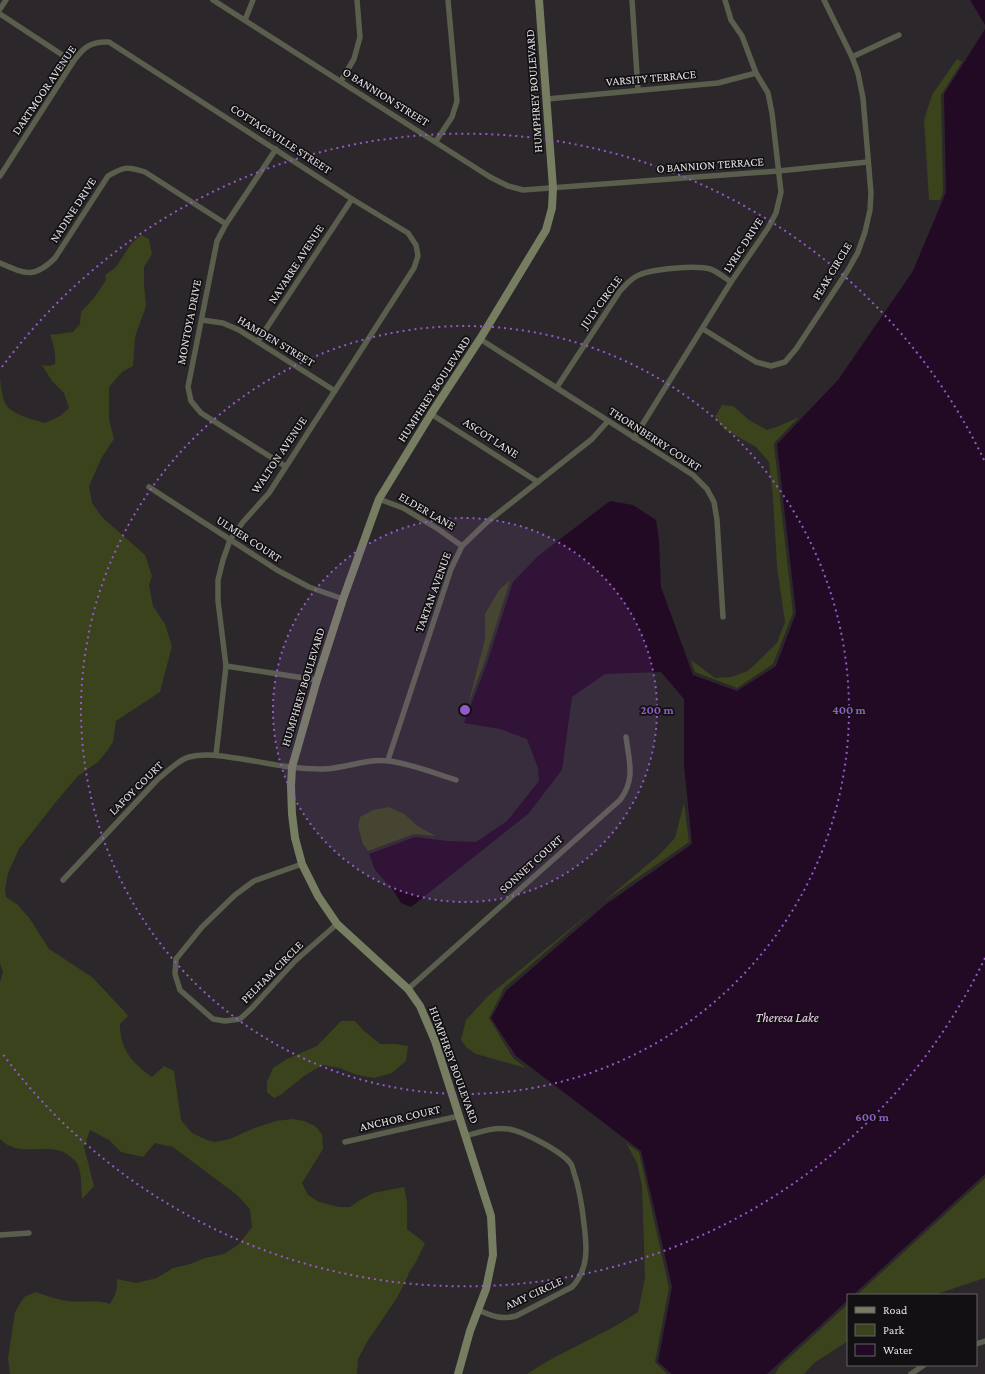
<svg xmlns="http://www.w3.org/2000/svg" width="985" height="1374" font-family="'Crimson Pro',serif">
	<rect width="100%" height="100%" fill="#2b272b"/>
	<g fill="#3b431d">
		<path d="M957,59l5,3 -21,33 2,97 -3,8h-11l-5,-80 8,-25z"/>
		<path d="M141,235l8,4 3,15 -8,13v18l2,21 -11,31 -2,29 -11,6 -13,15v33l5,19 -12,18 -13,29 3,17 10,14 43,38 7,21 -3,9 4,21 12,18 7,22 -12,46 -44,29 -3,21 -6,9 -9,11 -20,14 -23,27 -36,46 -11,24 -3,17 1,7 12,8 12,14 19,30 43,28 33,35 3,4 -8,8c0,25 12,39 32,53l12,-11 10,5 7,49 11,13 15,7 8,2 15,-3 22,-10 24,-8 16,-2 12,2 11,5 7,8 1,15 -21,34 6,12 11,7 20,5h11l10,-7 13,-7 31,-6 3,15v27l18,14 -9,19 -8,12v2l-11,22 -30,44 -9,17 -1,15h-347l-2,-16 7,-46 9,-15 12,-5c11,4 22,8 33,9 15,2 26,-2 41,3 5,-9 8,-14 7,-25l19,4 21,-5 16,-10 17,-4 15,-6 19,-4 15,-10 13,-17 -2,-18 -13,-14 -64,-48 -18,-4 -12,14 -22,-5 -12,-12 -19,-10 -6,17 10,39 -12,13c-1,-12 0,-23 -4,-34 -1,-3 -4,-5 -6,-7 -17,-17 -43,-3 -62,-12 -4,-1 -7,-5 -10,-7v-157l3,-10 -3,-9v-585c1,7 2,23 7,28 7,9 27,14 38,17l15,-7 9,-8 -5,-15 -12,-12 -10,-16 7,1 6,-2c1,-10 -1,-19 -5,-29l23,-3 7,-8 1,-12 13,-14 12,-18 -1,-5 11,-8 15,-23z"/>
		<path d="M722,405l11,1 16,14 18,10 12,-4 20,-9 -24,25 -1,3 19,168 -20,51 -36,24 -42,-16 -4,-12 24,18 16,-1 17,-6 29,-28 8,-21 -8,-55 -4,-69 -4,-36 -13,-15 -32,-18 -9,-12z"/>
		<path d="M514,577l-4,4 -26,82 -16,42 17,-66v-25l14,-24z"/>
		<path d="M684,803l5,39 -86,60 -99,86 -15,30 24,40 13,10 -50,-14 -9,-6 -6,-8 5,-20 22,-24 108,-88 64,-54 15,-16z"/>
		<path d="M389,807l15,7 15,13 17,9 -22,-2 -46,17 -5,-7 -5,-18 2,-9 13,-7z"/>
		<path d="M341,1021h14l8,9 17,14h15l13,2 -2,15 -14,12 -18,5 -17,-3 -17,-7 -18,-3 -18,11 -22,18 -8,4 -7,-6v-10l6,-14 14,-9 30,-13z"/>
		<path d="M626,1143l13,9 30,136 -14,74 12,12h-140c35,-24 76,-38 111,-62l7,-34 -3,-92 -5,-23z"/>
		<path d="M985,1178v100l-51,17h-77z"/>
		<path d="M848,1304v37l-34,22 -10,11h-29l4,-7z"/>
	</g>
	<g fill="#230a24">
		<path d="M970,0h15v25z"/>
		<path d="M985,29v1145l-132,121h-5v5l-81,74h-95l-14,-12 14,-75 -31,-136 -125,-95 -25,-38 15,-27 99,-86 87,-61 -8,-79v-66l-23,-27 -56,2 -33,23 -10,73 -34,44 -117,93 -10,-4 -8,-13 -18,-20 -6,-16 46,-17 33,4 28,1 31,-21 32,-40 -1,-13 -11,-29 -27,-10 -36,-6 23,-60 26,-81 25,-26 72,-55 23,4 23,15 3,20 2,47 32,88 44,16 39,-25 20,-53 -19,-169 61,-64 75,-109 33,-79 -2,-98z"/>
	</g>
	<g fill="none" stroke-linecap="round" stroke-linejoin="round">
		<g stroke="#5a5e4d" stroke-width="5.5">
			<path d="M213,0l277,177 18,9 15,4 255,-19 90,-9"/>
			<path d="M632,0l6,90"/>
			<path d="M0,9l6,-9"/>
			<path d="M0,14l73,48"/>
			<path d="M245,20l8,-20"/>
			<path d="M852,57l47,-22"/>
			<path d="M341,81l13,-22 6,-22 -3,-37"/>
			<path d="M547,99l171,-16 38,-10"/>
			<path d="M436,141l16,-24 5,-16 -9,-101"/>
			<path d="M276,149l-50,75 -9,17 -29,146 3,14 10,12 84,53"/>
			<path d="M0,176l73,-114c10,-14 17,-21 36,-20l243,157 56,34 8,12 2,11 -4,12 -145,225 -26,29 -13,18 -7,20 -5,20v21l8,65 -10,89"/>
			<path d="M0,263c25,11 34,16 55,-5l53,-82c15,-9 19,-10 37,-4l81,52"/>
			<path d="M202,320l21,3 16,7 96,61"/>
			<path d="M703,329l53,33 15,4 14,-4 11,-13 52,-79 10,-18 7,-20 5,-22 1,-17 -8,-95 -5,-25 -6,-16 -28,-57"/>
			<path d="M480,339l213,136 14,14 7,13 3,18 6,97"/>
			<path d="M258,341l94,-142"/>
			<path d="M557,387l63,-96c6,-6 11,-13 19,-16 13,-6 57,-10 71,-6 7,2 15,9 21,13"/>
			<path d="M431,414l107,68"/>
			<path d="M634,438l97,-156 37,-54 8,-15 5,-21 -9,-79 -4,-20 -12,-20 -14,-37 -11,-16 -6,-20"/>
			<path d="M149,487l128,83 32,17 34,12"/>
			<path d="M379,499l24,9 35,21 24,17"/>
			<path d="M226,666l91,14"/>
			<path d="M388,760l63,-191 11,-23 25,-24 105,-83 16,-18"/>
			<path d="M302,864l-48,17 -19,14 -33,32 -26,32 -1,15 5,16 33,29 12,2 15,-2 12,-11 43,-47 42,-37"/>
			<path d="M63,880l94,-100c10,-8 21,-20 32,-23 15,-4 31,-1 46,1 29,4 58,12 88,11 22,0 43,-11 66,-8 23,3 45,12 67,19"/>
			<path d="M408,989l212,-189c16,-21 9,-39 6,-63"/>
			<path d="M466,1136c14,-4 27,-9 42,-7 15,2 55,23 63,35 2,3 2,6 3,9 6,17 8,33 10,51 3,23 5,45 -12,63l-56,29c-16,4 -23,0 -38,-6"/>
			<path d="M345,1142l114,-26"/>
			<path d="M0,1235l29,-2"/>
			<path d="M976,1344l9,-3"/>
			<path d="M911,1374l13,-9"/>
		</g>
		<path stroke="#767d61" stroke-width="8" d="M458,1374l12,-43 16,-42 7,-34 -2,-39 -56,-175 -15,-35 -12,-17 -71,-65 -19,-28 -16,-32 -7,-26 -3,-24 -1,-28 1,-19 25,-87 26,-81 36,-100 52,-85 49,-75 66,-109 6,-22 1,-20 -14,-188"/>
	</g>
	<circle cx="465" cy="710" r="192" fill="#9559c8" fill-opacity=".12"/>
	<g fill="none" stroke="#9559c8" stroke-width="2" stroke-dasharray="2 4">
		<circle cx="465" cy="710" r="192"/>
		<circle cx="465" cy="710" r="384"/>
		<path d="M985 958A576 576 0 0 1 2 1053M2 367A576 576 0 0 1 985 462"/>
	</g>
	<g text-anchor="middle" stroke-width="3.5" stroke-linejoin="round" paint-order="stroke">
		<g font-size="12" fill="#e2dfe2" stroke="#121012">
			<text transform="translate(651 78) rotate(-5)" y="4">VARSITY TERRACE</text>
			<text transform="translate(44 90) rotate(-56)" y="4">DARTMOOR AVENUE</text>
			<text transform="translate(534 91) rotate(-94)" y="4">HUMPHREY BOULEVARD</text>
			<text transform="translate(386 97) rotate(32)" y="4">O BANNION STREET</text>
			<text transform="translate(281 139) rotate(33)" y="4">COTTAGEVILLE STREET</text>
			<text transform="translate(710 165) rotate(-4)" y="4">O BANNION TERRACE</text>
			<text transform="translate(73 210) rotate(-57)" y="4">NADINE DRIVE</text>
			<text transform="translate(743 245) rotate(-57)" y="4">LYRIC DRIVE</text>
			<text transform="translate(296 264) rotate(-57)" y="4">NAVARRE AVENUE</text>
			<text transform="translate(832 271) rotate(-59)" y="4">PEAK CIRCLE</text>
			<text transform="translate(601 302) rotate(-54)" y="4">JULY CIRCLE</text>
			<text transform="translate(189 322) rotate(-79)" y="4">MONTOYA DRIVE</text>
			<text transform="translate(276 341) rotate(31)" y="4">HAMDEN STREET</text>
			<text transform="translate(434 389) rotate(-57)" y="4">HUMPHREY BOULEVARD</text>
			<text transform="translate(491 438) rotate(33)" y="4">ASCOT LANE</text>
			<text transform="translate(655 439) rotate(33)" y="4">THORNBERRY COURT</text>
			<text transform="translate(279 455) rotate(-56)" y="4">WALTON AVENUE</text>
			<text transform="translate(427 511) rotate(30)" y="4">ELDER LANE</text>
			<text transform="translate(249 539) rotate(33)" y="4">ULMER COURT</text>
			<text transform="translate(433 592) rotate(-70)" y="4">TARTAN AVENUE</text>
			<text transform="translate(303 687) rotate(-73)" y="4">HUMPHREY BOULEVARD</text>
			<text transform="translate(136 788) rotate(-45)" y="4">LAFOY COURT</text>
			<text transform="translate(531 864) rotate(-42)" y="4">SONNET COURT</text>
			<text transform="translate(272 972) rotate(-45)" y="4">PELHAM CIRCLE</text>
			<text transform="translate(454 1065) rotate(70)" y="4">HUMPHREY BOULEVARD</text>
			<text transform="translate(400 1118) rotate(-13)" y="4">ANCHOR COURT</text>
			<text transform="translate(534 1293) rotate(-25)" y="4">AMY CIRCLE</text>
		</g>
		<g font-size="13" font-style="italic" fill="#fad0fb" stroke="#121012">
			<text x="787" y="1022">Theresa Lake</text>
		</g>
	</g>
	<circle cx="465" cy="710" r="6" fill="#9559c8" stroke="#121012" stroke-width="2"/>
	<g font-size="12" text-anchor="middle" font-weight="bold" fill="#9559c8" stroke="#121012" stroke-width="3.5" stroke-linejoin="round" paint-order="stroke">
		<text x="657" y="714">200 m</text>
		<text x="849" y="714">400 m</text>
		<text x="872" y="1121">600 m</text>
	</g>
	<rect x="847" y="1294" width="130" height="72" fill="#121012" stroke="#656365"/>
	<rect x="855" y="1307" width="20" height="6" fill="#767d61" stroke="#656365"/>
	<text x="883" y="1314" font-size="12" fill="#e2dfe2">Road</text>
	<rect x="855" y="1324" width="20" height="12" fill="#3b431d" stroke="#656365"/>
	<text x="883" y="1334" font-size="12" fill="#e2dfe2">Park</text>
	<rect x="855" y="1344" width="20" height="12" fill="#230a24" stroke="#656365"/>
	<text x="883" y="1354" font-size="12" fill="#e2dfe2">Water</text>
</svg>
